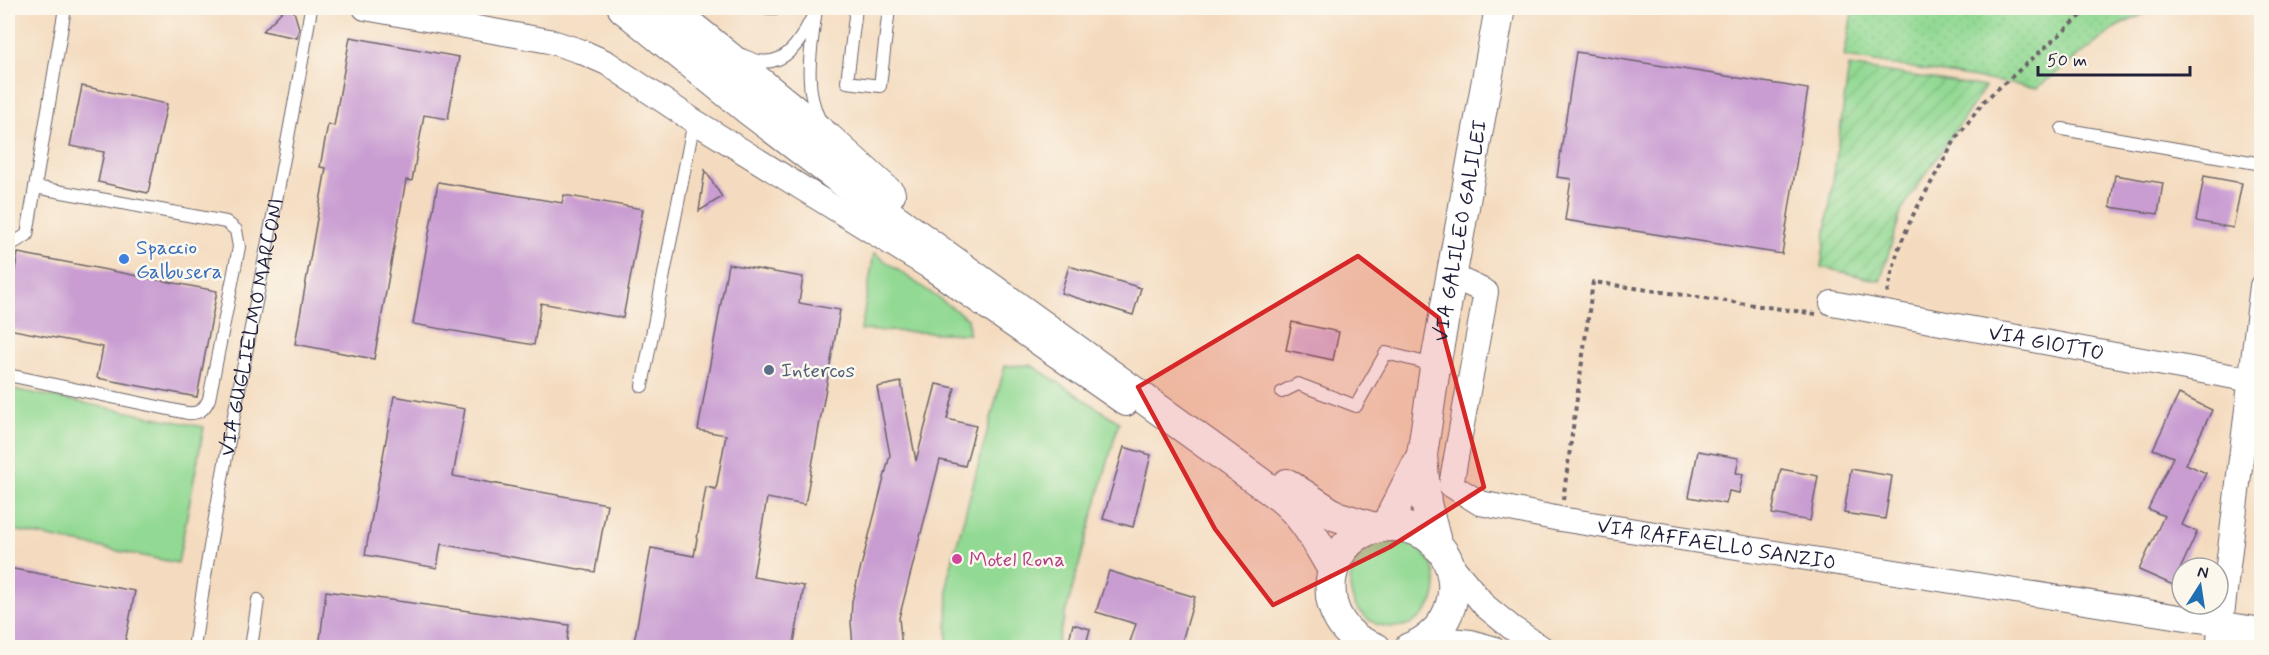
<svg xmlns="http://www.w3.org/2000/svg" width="2269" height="655" font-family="Mynerve,sans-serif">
	<defs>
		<pattern id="park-dots" width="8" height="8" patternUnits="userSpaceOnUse" patternTransform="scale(1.5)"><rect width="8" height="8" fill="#92d993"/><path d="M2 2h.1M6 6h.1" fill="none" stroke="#7eba80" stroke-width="1.8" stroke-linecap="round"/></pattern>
		<pattern id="garden-furrows" width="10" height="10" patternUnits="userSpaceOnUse" patternTransform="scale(1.5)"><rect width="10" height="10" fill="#92d993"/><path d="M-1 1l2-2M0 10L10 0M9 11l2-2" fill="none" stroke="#7eba80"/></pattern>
	</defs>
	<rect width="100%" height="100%" fill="#fbf7ec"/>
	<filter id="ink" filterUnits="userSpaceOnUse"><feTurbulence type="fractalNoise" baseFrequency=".0167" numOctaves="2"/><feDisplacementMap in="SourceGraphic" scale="12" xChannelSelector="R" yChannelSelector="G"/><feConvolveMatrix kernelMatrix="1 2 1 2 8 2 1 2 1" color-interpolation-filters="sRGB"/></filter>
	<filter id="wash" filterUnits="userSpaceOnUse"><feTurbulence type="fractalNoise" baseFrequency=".008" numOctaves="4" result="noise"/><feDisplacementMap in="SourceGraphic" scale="24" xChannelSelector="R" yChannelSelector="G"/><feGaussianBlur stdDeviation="1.35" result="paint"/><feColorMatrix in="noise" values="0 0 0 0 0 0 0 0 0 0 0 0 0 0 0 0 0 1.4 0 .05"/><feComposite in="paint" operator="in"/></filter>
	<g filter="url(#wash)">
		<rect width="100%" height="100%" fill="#f4dbbf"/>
		<g fill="#92d993" stroke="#5a7e67" stroke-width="1.5">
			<path d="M874,253l94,66 1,15 -108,-4z"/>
			<path d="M1031,365l88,57 -63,225h-109l1,-70 57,-211z"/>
			<path d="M8,388l196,39 -26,136 -170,-34z"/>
			<circle cx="1393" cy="584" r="43"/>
		</g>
		<path fill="url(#park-dots)" stroke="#5a7e67" stroke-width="1.5" d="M1853,8h323l-30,5 -28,13 -81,62 -193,-31z"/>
		<path fill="url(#garden-furrows)" stroke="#5a7e67" stroke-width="1.5" d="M1849,66l136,21 -83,122 -22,72 -59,-14z"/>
		<g id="blocks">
			<g fill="#c99dd2">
				<path d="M285,8h8l6,20 -2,10 -34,-7z"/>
				<path d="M350,37l109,20 -11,62 -24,-4 -12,66 -6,-1 -32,179 -79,-15 31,-176 -6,-1 8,-43 6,2z"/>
				<path d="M1576,52l232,37 -26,165 -217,-34 6,-41 -14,-2z"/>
				<path d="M82,86l85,18 -19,89 -50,-11 6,-30 -34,-6z"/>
				<path d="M705,170l17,27 -23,14z"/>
				<path d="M2115,175l48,8 -5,31 -48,-7z"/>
				<path d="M2204,176l38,7 -9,45 -37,-7z"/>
				<path d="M438,182l124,21 2,-8 79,14 -20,109 -82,-15 -7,42 -121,-21z"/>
				<path d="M18,253l199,38 -20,106 -100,-19 6,-31 -95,-18v-22z"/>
				<path d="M728,264l75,13 -4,26 41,7 -35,195 -38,-7 -14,79 51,9 -11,62h-160l18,-100 43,8 12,-69 10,2 10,-54 -28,-5z"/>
				<path d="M1069,266l72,22 -8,27 -72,-22z"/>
				<path d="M1292,322l47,10 -6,28 -47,-10z"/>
				<path d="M901,382l15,79 20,-77 19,4 -8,31 29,7 -11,40 -25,-6 -41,158 3,30h-49l-2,-27 1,-20 38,-146 -13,-68z"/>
				<path d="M2179,394l33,16 -26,54 20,9 -24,52 15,7 -24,53 -34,-15 25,-54 -16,-7 25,-52 -20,-8z"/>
				<path d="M394,396l71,13 -12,67 154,28 -12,68 -154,-28 -4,24 -72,-13z"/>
				<path d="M1124,447l27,8 -18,72 -30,-8z"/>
				<path d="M1698,451l41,7 -3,15 7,1 -4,19 -10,-2 -3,13 -37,-7z"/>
				<path d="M1781,469l37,7 -8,45 -38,-7z"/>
				<path d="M1851,469l41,7 -7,43 -41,-6z"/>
				<path d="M8,568l127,23 -11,57h-116z"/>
				<path d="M1109,571l86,26 -15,51h-52l8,-24 -40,-12z"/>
				<path d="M326,591l243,34 -3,23h-247z"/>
				<path d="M1073,624l17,5 -5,19h-18z"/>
			</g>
		</g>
	</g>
	<g filter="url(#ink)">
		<use href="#blocks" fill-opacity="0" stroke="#6c6369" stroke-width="1.5"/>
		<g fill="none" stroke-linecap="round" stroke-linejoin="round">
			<g stroke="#6c6369" stroke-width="14">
				<g id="service">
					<path d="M768,8h8"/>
					<path d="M816,8c-4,37 -14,78 4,113"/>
					<path d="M856,8l-9,74 33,4 9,-78"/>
					<path d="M742,55c5,2 12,5 17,6 27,5 42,-21 52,-41"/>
					<path d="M2062,129l200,35"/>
					<path d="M8,246l19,-11 38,-227"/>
					<path d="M8,375l179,38c12,1 17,-3 22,-14l30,-152 -3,-17 -10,-8 -191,-35"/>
					<path d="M642,386l52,-265"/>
					<path d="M1282,392l16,-8 58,22 30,-53 48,12"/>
					<path id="s1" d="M194,648c31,-215 82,-426 117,-640"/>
					<path d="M251,648l7,-48"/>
				</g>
			</g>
			<g stroke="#6c6369" stroke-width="26">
				<g id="minor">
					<path d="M365,8l184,33 31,10 27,12 87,58 234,145 198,138"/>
					<path id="s2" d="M1452,276l34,16 -35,193 29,18 80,16 702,111"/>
					<path id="s3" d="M1832,303l430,79"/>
					<path d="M1448,561l37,45 27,22 30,20"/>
					<path d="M1428,638l43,4 21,6"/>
					<path d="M2218,648l44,-362"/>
				</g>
			</g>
			<g stroke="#6c6369" stroke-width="32">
				<g id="tertiary">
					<path d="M623,8l127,103 87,66 443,320c25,20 37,46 53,73"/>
					<path d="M669,8l159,130 62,56"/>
					<path d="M1287,484l49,32 39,12"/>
					<path d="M1386,526l36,-71"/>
					<path id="s4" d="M1437,546l-11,-43 -4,-48 14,-94 64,-353"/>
					<path d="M1376,648c-69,-21 -56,-122 16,-122 72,1 84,98 17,122"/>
				</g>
			</g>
			<g stroke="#6c6369" stroke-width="4" stroke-dasharray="4.5 4.5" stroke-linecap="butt">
				<path d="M1887,293l11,-43 14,-33 43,-77 29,-39 106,-93"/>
				<path d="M1563,500l30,-218 223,32"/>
			</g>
			<use href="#service" stroke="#fff" stroke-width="12"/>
			<use href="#minor" stroke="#fff" stroke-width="24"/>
			<use href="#tertiary" stroke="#fff" stroke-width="30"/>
		</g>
	</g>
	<path fill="#d62828" fill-opacity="0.2" stroke="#d62828" stroke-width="4.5" stroke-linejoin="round" d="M1358,256l81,62 45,169 -94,60 -117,58 -58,-76 -77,-142z"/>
	<circle fill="#3f7fe0" stroke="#fbf7ec" stroke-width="2" cx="124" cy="259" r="6"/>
	<circle fill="#5c6f8a" stroke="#fbf7ec" stroke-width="2" cx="769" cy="370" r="6"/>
	<circle fill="#d1479c" stroke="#fbf7ec" stroke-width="2" cx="957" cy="559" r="6"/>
	<g text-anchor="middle" stroke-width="5" stroke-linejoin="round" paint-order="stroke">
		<g font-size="21" fill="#22223b" stroke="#fbf7ec">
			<text dy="7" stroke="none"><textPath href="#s4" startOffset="320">VIA GALILEO GALILEI</textPath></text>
			<text dy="7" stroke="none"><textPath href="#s1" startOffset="326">VIA GUGLIELMO MARCONI</textPath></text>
			<text dy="7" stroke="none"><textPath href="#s3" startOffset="218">VIA GIOTTO</textPath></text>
			<text dy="7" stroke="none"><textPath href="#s2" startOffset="508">VIA RAFFAELLO SANZIO</textPath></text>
		</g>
		<g font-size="21" fill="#366cbe" stroke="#fbf7ec" text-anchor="start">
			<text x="136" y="254">Spaccio<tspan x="136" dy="24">Galbusera</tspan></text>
		</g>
		<g font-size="21" fill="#4e5e75" stroke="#fbf7ec" text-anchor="start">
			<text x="781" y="377">Intercos</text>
		</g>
		<g font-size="21" fill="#b23c85" stroke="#fbf7ec" text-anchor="start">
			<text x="969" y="566">Motel Rona</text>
		</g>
	</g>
	<rect width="2269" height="655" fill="none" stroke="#fbf7ec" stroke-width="30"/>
	<g transform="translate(2200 586) rotate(12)"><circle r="28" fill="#fbf7ec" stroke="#a4a2a5" stroke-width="1.5"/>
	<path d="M0-4.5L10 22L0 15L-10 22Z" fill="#1f6fb2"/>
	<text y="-9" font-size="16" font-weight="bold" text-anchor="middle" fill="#22223b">N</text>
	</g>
	<path d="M2038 66v9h152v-9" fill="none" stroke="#22223b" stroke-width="3"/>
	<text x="2047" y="66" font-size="18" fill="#22223b" stroke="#fbf7ec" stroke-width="4.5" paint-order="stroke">50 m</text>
</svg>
